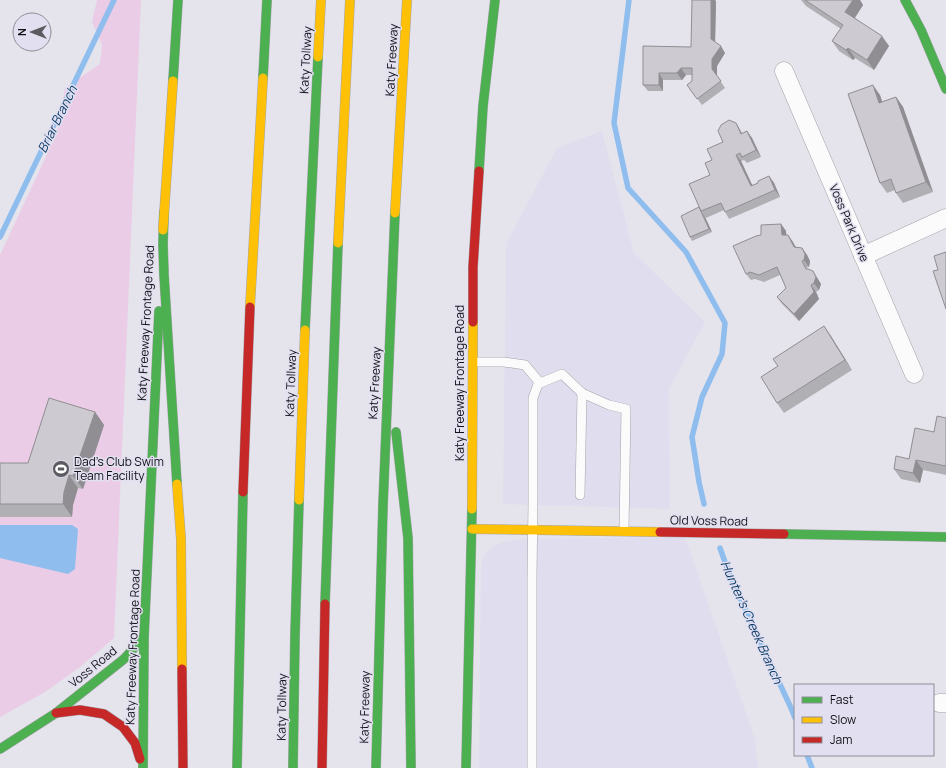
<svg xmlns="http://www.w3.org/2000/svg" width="946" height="768" font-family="Manrope,sans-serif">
	<rect width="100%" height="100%" fill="#e5e4ec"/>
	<g fill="#e0ddee">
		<path d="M602,131l32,122 71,69 -36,67 1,120 -167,-5 3,-260 51,-96z"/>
		<path d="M685,537l70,202 3,29h-279l2,-202 3,-11 9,-9 13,-5 16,-2z"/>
	</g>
	<path fill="#eacce6" d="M97,0h44l-27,638 -34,29 -35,25 -45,25v-462l57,-122 8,-45 35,-24 2,-19 -10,-23z"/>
	<path fill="#8fbdee" d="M0,525h72l6,4 -3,40 -7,5 -68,-16z"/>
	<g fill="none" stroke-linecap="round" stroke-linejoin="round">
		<g stroke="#8fbdee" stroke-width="5.5">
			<path d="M629,0l-15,123 14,65 58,64 39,71 -3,31 -20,43 -10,40 7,45 5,22"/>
			<path d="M0,237l114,-237"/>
			<path d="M720,548l10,28 61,132 4,10"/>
			<path d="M807,755l5,13"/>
		</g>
		<g stroke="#a4a3a9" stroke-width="10">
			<g id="lane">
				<path d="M473,362h31l21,3 15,18"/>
				<path d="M580,495l2,-102"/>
				<path d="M532,768v-191l1,-75v-104l5,-14 24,-10 20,19 27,12 17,4 -2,122"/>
			</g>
		</g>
		<g stroke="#a4a3a9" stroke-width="19">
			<g id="street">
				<path d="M784,71l130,303"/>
				<path d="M863,256l83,-38"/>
				<path d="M939,703h7"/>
			</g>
		</g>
		<g stroke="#a4a3a9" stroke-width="10">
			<g id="fast">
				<path d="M905,0l16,30 25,59"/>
				<path d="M263,78l4,-78"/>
				<path d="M173,81l5,-81"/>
				<path d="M479,171l4,-65 12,-106"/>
				<path d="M164,212l-1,32 1,31 13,209"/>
				<path d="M305,330l13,-273"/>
				<path d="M396,432l12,106 3,230"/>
				<path d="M784,534l162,3"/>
				<path d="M325,604l13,-361"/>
				<path d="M0,749l56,-36 68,-54 20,-22"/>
				<path d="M143,768l1,-131 15,-326"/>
				<path d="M237,768l6,-276"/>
				<path d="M293,768l2,-133 4,-135"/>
				<path d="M376,768l7,-263 12,-292"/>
				<path d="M466,768l6,-259"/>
			</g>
		</g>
		<g stroke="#a4a3a9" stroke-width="10">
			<g id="slow">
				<path d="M318,57l3,-57"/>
				<path d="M395,213l12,-213"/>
				<path d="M163,230l10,-149"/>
				<path d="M338,243l12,-243"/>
				<path d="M250,307l13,-229"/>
				<path d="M177,484l4,55 1,130"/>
				<path d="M299,500l6,-170"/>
				<path d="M472,509l1,-187"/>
				<path d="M472,529l188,3"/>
			</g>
		</g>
		<g stroke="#a4a3a9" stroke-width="10">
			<g id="jam">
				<path d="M473,322v-55l6,-96"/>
				<path d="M243,492l7,-185"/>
				<path d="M660,532l124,2"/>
				<path d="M182,669l1,99"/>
				<path d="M56,713l24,-3 24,4 19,13 12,16 5,16"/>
				<path d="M322,768l3,-164"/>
			</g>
		</g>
		<use href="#lane" stroke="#fbfbfc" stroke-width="9"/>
		<use href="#street" stroke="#fbfbfc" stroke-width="18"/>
		<use href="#fast" stroke="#4caf50" stroke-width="9"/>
		<use href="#slow" stroke="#ffc107" stroke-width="9"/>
		<use href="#jam" stroke="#c62828" stroke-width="9"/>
	</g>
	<g fill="#b0afb4">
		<path d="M801,0h59l3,5 -8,13 34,28 -15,24 -19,-12 -2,2 -14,-9 -7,-10 9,-12 -35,-23z"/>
		<path d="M716,1l-1,41 10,11 -8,13v10l8,12 -23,17 -15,-20 5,-4v-6h-6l-4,5h-19v11h-15l-5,-6 48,-38z"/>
		<path d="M880,95l2,7 14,-5 7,10 30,85 -30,11 -7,-10 -1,-3 -8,3 -7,-10z"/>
		<path d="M736,123l6,10 5,-2 5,7 9,19 -14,6 -3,-3 -3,1 11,25 6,-3 11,-7 5,7 6,14 -51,22 -5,-9 -18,8 -1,-1 7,15 -20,9 -2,-4 20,-62 2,-15z"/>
		<path d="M781,224l5,7v4h2l8,12 6,1 5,7 3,6 -1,6 -3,1 11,10 4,6 -2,6 -3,2 3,7 -20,22 -17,-17 -5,-7 9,-9 -6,-13 -16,7 -9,-3 -4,1 -5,-6z"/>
		<path d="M824,326l28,44 -68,43 -7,-10 1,-37z"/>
		<path d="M95,412l9,13 -21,64 -5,-1 -5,17 -1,12h-72v-54h28z"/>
		<path d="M946,418v57l-23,-5 -3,13 -19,-4 -7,-10 15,-10z"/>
	</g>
	<g fill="#908e92">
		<path d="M711,0h4l1,1 -1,45 -4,-7z"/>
		<path d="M853,0h7l3,5 -11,17 -7,-10z"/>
		<path d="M882,36l7,10 -15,24 -7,-10z"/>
		<path d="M721,46l4,7 -8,13v10l-5,-7v-10z"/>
		<path d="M848,48l7,10 -2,2 -7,-10z"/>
		<path d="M681,68l5,7 -4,5 -5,-7z"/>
		<path d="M659,73l4,7v11l-4,-6z"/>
		<path d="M873,85l7,10 6,18 -7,-10z"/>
		<path d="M896,97l7,10 30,85 -7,-10z"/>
		<path d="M736,123l4,7 5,11 -4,-7z"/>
		<path d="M747,131l5,7 9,19 -5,-7z"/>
		<path d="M736,155l5,6 15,32 -5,-7z"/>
		<path d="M769,176l5,7 6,14 -5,-7z"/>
		<path d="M703,214l2,3 7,15 -3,-3z"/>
		<path d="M781,224l5,7 1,11 -5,-7z"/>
		<path d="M788,235l5,7 6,12 -5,-7z"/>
		<path d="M802,248l5,7 3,6 -1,6 -5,-7z"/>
		<path d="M813,271l8,13 -2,6 -5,-7z"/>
		<path d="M811,285l5,7 3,7 -20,22 -5,-7z"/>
		<path d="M824,326l7,10 21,34 -7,-10z"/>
		<path d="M95,412l9,13 -21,64 -10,-13z"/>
		<path d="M916,460l7,10 -3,13 -7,-10z"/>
		<path d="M69,475l9,13 -5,17 -1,12 -9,-13 1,-12z"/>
	</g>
	<g fill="#cdcbd1" stroke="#908e92">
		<path d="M692,0h19v39l10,7 -9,13v10l9,12 -24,18 -10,-14 5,-4v-13h-11l-4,5h-18v12h-16v-39l48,1z"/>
		<path d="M805,0h48l-8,12 37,24 -15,24 -19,-12 -2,2 -14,-9 11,-16z"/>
		<path d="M873,85l6,18 17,-6 30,85 -30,11 -5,-14 -11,4 -32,-89z"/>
		<path d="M729,120l7,3 5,11 6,-3 9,19 -14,7 -2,-4 -4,2 15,31 7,-3v-2l11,-5 6,14 -50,22 -4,-9 -20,8 -12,-27 21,-9 -5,-12 7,-3 -5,-11 16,-7 -5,-11 3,-6z"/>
		<path d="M699,207l10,22 -19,8 -9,-21z"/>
		<path d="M781,224l1,11h6l6,12 8,1 3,6 -1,6 -2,1 4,8h2l5,2 3,6 -2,6 -3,2 3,7 -20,22 -17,-17 9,-9 -9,-21 -18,8 -9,-3 -4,2 -13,-28 23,-10 5,-1v-10z"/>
		<path d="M946,252v57l-13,-38 5,-1 -4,-14z"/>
		<path d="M824,326l21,34 -68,43 -16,-26 17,-11 -5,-7z"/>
		<path d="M49,398l46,14 -22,64 -4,-1 -5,17 -1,12h-63v-41h28z"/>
		<path d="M937,416l9,2v48l-30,-6 -3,13 -19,-4 2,-13 13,3 6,-31 19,4z"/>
	</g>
	<defs>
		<g id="stadium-disc" transform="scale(0.9)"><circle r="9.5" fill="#5b5a60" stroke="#e2e0f0"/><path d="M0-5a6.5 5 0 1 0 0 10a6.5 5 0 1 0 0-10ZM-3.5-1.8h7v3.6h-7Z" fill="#fff"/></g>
	</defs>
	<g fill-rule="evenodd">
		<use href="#stadium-disc" x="61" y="469"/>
	</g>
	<g text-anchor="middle" stroke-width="3" stroke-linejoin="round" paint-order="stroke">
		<g font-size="12" fill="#111015" stroke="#e2e0f0">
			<text transform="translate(306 60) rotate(-87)" y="4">Katy Tollway</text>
			<text transform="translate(392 60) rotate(-87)" y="4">Katy Freeway</text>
			<text transform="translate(849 223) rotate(67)" y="4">Voss Park Drive</text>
			<text transform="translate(146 323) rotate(-87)" y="4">Katy Freeway Frontage Road</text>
			<text transform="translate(291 383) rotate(-88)" y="4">Katy Tollway</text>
			<text transform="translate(375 383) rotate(-87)" y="4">Katy Freeway</text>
			<text transform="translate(460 383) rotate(-90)" y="4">Katy Freeway Frontage Road</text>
			<text transform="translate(709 521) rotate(1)" y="4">Old Voss Road</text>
			<text transform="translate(133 647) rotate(-88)" y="4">Katy Freeway Frontage Road</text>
			<text transform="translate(93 667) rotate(-39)" y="4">Voss Road</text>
			<text transform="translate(282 707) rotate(-89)" y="4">Katy Tollway</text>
			<text transform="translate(365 707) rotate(-89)" y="4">Katy Freeway</text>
		</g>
		<g font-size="12" fill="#111015" stroke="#e2e0f0" text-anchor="start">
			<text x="74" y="466">Dad's Club Swim<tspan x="74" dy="14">Team Facility</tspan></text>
		</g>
		<g font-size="13" font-style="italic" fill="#11406c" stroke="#e2e0f0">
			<text transform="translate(57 119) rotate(-64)" y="5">Briar Branch</text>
			<text transform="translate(752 622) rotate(66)" y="5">Hunter's Creek Branch</text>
		</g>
	</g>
	<rect x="794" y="684" width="140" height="72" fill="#e2e0f0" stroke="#8e8d98"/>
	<rect x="802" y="697" width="20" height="6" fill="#4caf50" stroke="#8e8d98"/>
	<text x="830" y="704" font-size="12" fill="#111015">Fast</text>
	<rect x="802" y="717" width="20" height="6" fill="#ffc107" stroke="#8e8d98"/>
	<text x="830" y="724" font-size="12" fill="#111015">Slow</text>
	<rect x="802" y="737" width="20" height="6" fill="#c62828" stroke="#8e8d98"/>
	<text x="830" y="744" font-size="12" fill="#111015">Jam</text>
	<g transform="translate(32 32) rotate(270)"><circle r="19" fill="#e2e0f0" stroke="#8e8d98"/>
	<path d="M0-3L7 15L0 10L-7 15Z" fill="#5b5a60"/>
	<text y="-6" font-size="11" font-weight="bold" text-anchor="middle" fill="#111015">N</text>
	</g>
</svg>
